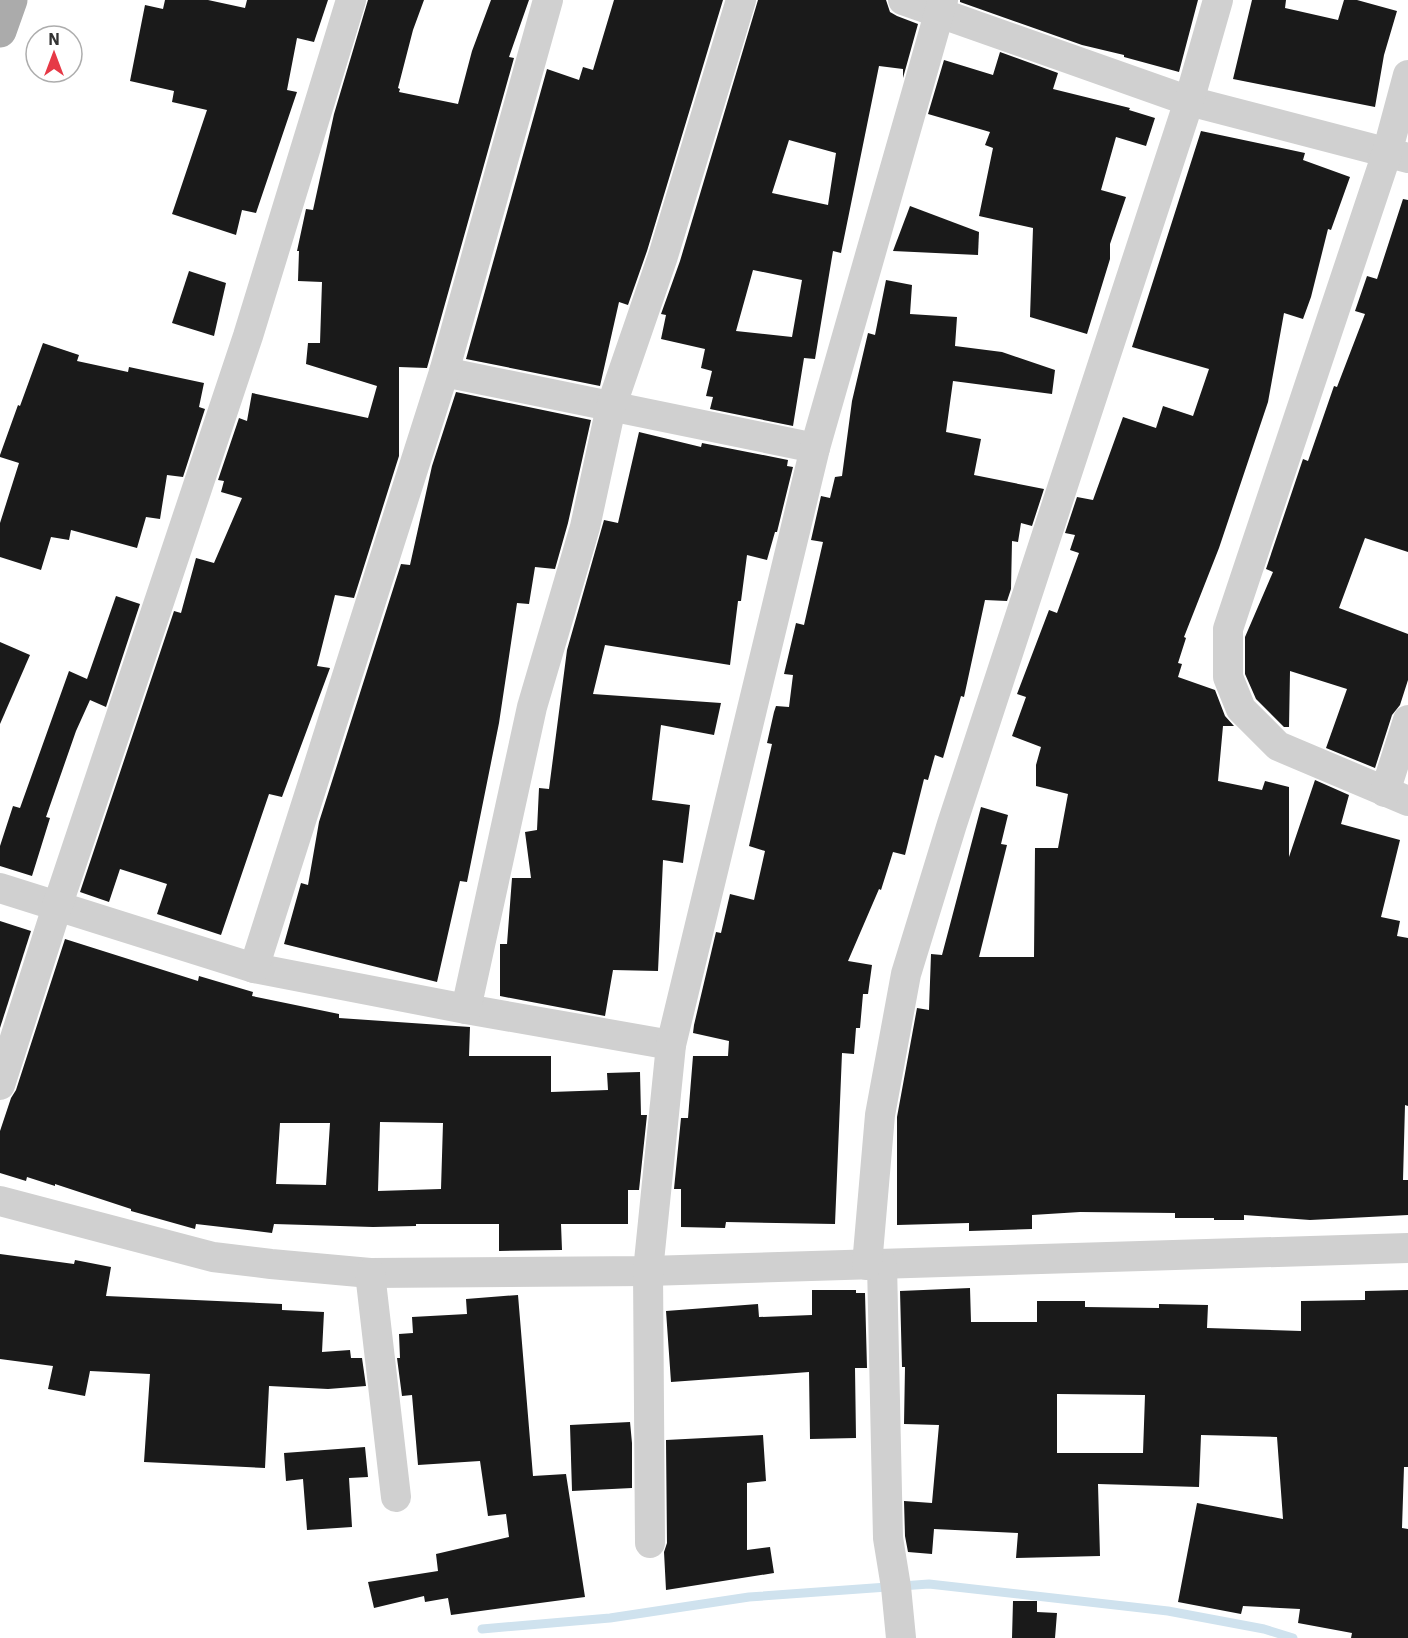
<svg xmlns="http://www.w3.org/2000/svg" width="1408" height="1638" font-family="'IBM Plex Sans',sans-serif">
	<rect width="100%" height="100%" fill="#fff"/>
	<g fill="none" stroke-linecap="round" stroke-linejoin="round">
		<path stroke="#cfe2ee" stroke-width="9" d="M482,1629l128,-11 139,-21 180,-13 239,27 96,18 29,9"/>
	</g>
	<g fill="#1a1a1a" fill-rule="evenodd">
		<path d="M165,0h43l37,8 2,-8h81l-14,42 -17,-4 -10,52 10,2 -41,121 -14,-3 -6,25 -64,-21 35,-104 -35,-8 2,-11 -44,-10 15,-76 18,4z"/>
		<path d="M368,0h56l-11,30 -15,58 2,1 -1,3 59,12 14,-53 19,-51h38l-20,57 5,1 -87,310 -28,-1v89l-45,142 -19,-3 -18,71 13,2 -48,129 -13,-3 -48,141 -64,-21 10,-30 -47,-15 -11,33 -29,-10 94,-281 7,2 15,-55 18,5 28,-65 -21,-6 3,-11 -6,-1 21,-62 8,3 5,-28 116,25 9,-32 -71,-22 2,-21h12l2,-61 -24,-1 1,-30h-2l9,-42 7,1 21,-96z"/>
		<path d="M614,0h109l-76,251 -19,54 -9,-3 -19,84 -134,-27 81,-290 32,11 4,-13 10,3z"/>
		<path d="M758,0h128l4,12 7,4 21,8 -15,54v-9l-24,-3 -38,187 -8,-2 -18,108 -11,-1 -11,68 -83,-17 3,-12 -7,-1 6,-25 -11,-3 4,-19 -44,-10 5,-24 -5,-1 19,-53zM789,140l47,13 -8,52 -56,-12zM753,270l49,10 -10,57 -56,-6z"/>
		<path d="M960,0h238l-19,72 -55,-15v-2l-42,-10 -122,-43z"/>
		<path d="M1252,0h34l-1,8 53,12 6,-20h13l40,11 -13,44 -9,52 -142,-28z"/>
		<path d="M1000,52l58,21 -5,16 77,19 -1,2 26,8 -9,28 -30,-9 -15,53 25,7 -16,47v15l-23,75 -57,-17 3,-89 -54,-12 14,-68 -8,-3 5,-13 -62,-18 16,-54 49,15z"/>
		<path d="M1201,131l104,22 -2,7 47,17 -19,53 -3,-1 -17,68 -8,22 -19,-6 -16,89 -49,146 -35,89 2,1 -8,25 4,1 -4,13 37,13 10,26 9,10h-11l-5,55 44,9 3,-9 24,6v70l26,-77 34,15 -8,29 59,16 -19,77 19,4 -3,15 11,2v168l-3,-1 -2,75h5v35l-98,5 -66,-5v5h-30v-2h-39v-5l-95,-1 -48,3v14l-63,2v-8l-72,2v-108l20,-109 12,2 2,-56 11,1 39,-148 27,8 -7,29 6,1 -28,112h55l1,-109h23l10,-54 -32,-8v-21l5,-18 -29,-11 14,-39 -9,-3 32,-84 8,3 22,-60 -9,-3 5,-15 -10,-2 12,-36 16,3 30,-83 33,11 7,-22 30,10 16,-47 -77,-22z"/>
		<path d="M1403,199l5,1v352l-43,-14 -26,70 69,26v46l-8,25 -8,10 -17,53 -49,-20 21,-59 -57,-18 -1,56h-5l-28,-28 -11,-25v-37l28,-65 -7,-3 37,-110 5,2 26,-75 3,1 28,-73 -10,-3 12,-35 10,3z"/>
		<path d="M910,206l69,26 -1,23 -85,-4z"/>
		<path d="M189,271l37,12 -12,53 -42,-13z"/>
		<path d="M886,280l26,5 -2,29 47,3 -2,29 47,6 53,18 -3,24 -99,-13 -7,51 35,7 -7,36 70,14 -12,37 -11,-3 -3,19 -6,-1 -1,48 -4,12 -22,-1 -21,97 -3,-1 -18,62 -8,-3 -7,25 -4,-1 -19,76 -12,-3 -12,38 -2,-1 -31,72 24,4 -4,29h-5l-3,34h-4l-2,26 -12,-1 -7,171 -109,-2 -1,6 -44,-1v-38h-7l7,-71h7l5,-62h35l1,-15 -36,-8 1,-8 22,-93 5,1 9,-39 24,6 11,-49 -16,-5 23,-102 -5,-1 7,-31 2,-6 13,1 4,-32 -9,-1 12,-51 8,2 19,-83 -12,-2 10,-44 9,2 5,-21 7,-1 10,-75 16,-68 7,2z"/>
		<path d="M43,343l36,12 -2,6 51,11 1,-5 75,16 -5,24 6,2 -22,68 -16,-2 -7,44 -14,-2 -9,31 -66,-18 -2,10 -18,-3 -10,33 -41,-13v-34l19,-60 -19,-6v-2l18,-50 2,1z"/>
		<path d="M456,392l135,28 -23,103 -13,46 -20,-2 -6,37 -12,-1 -18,120 -32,159 -7,-1 -23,101 -153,-38 17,-61 7,2 11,-63 82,-258 9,1 22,-99z"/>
		<path d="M639,432l62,15 1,-4 86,17 -1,6 6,1 -16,65h-2l-8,28 -20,-5 -6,46h-3l-8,64 -125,-20 -12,49 128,9 -7,32 -53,-10 -9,75 38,5 -7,58 -20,-3 -5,111 -45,-1 -8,46 -105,-20v-52h7l5,-66h19l-6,-46 12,-2 2,-42 10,1 18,-139 37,-130 14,3z"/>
		<path d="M116,596l24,8 -34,103 -16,-7 -14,31 -30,86 4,1 -18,58 -32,-10v-20l13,-40 7,2 49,-137 18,8z"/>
		<path d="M0,642l30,13 -30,69z"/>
		<path d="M0,921l31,10 -31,97z"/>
		<path d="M65,939l133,42 1,-5 54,16 -1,4 87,18v4l131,9 -1,29h82v36l57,-2 -1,-17 33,-1 1,43h6l-8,75h-11v34h-67l1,26 -63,1v-27h-83v2l-43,1 -99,-3 -2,9 -76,-9 -1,5 -64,-18v-2l-76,-25v2l-28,-9 -1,4 -26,-8v-42l11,-33 5,-8zM380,1122l63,1 -2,66 -63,2zM280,1123h50l-4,62 -50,-1z"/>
		<path d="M0,1254l74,10 1,-4 36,7 -5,29 176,8v6l42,2 -2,40 28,-2 1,8h11l4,28 -38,3 -59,-3 -4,82 -121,-6 6,-88 -60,-3 -5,25 -37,-7 5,-23 -53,-7z"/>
		<path d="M970,1288l1,34h66v-21h48v6l74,1v-4l49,1 -1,23 94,3v-30l64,-1v-9l43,-1v177h-4l-2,61 6,1v109h-57l1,-5 -54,-10 2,-14 -57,-3 -2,8 -63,-12 19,-99 86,16 -6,-82 -76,-2 -2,52 -101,-3 2,72 -84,2 2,-25 -84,-4 -2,25 -24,-2 -3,-16 -1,-35 28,2 7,-78 -35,-1 1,-57h-3l-2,-76zM1057,1394l88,1 -2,58h-86z"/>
		<path d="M812,1290h44v3h9l2,75h-12l1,70 -46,1 -1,-67 -138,10 -5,-71 92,-7 1,13 53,-2z"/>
		<path d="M518,1295l15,181 33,-2 19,123 -134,18 -3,-17 -23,4 -1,-6 -50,12 -6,-26 70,-11 -2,-17 73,-17 -3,-23 -18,2 -8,-55 -62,4 -6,-70 -10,1 -5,-38h3l-1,-24 14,-1 -1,-16 55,-3 -1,-15z"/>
		<path d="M630,1422l2,21v45l-60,3 -2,-66z"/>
		<path d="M763,1435l3,46 -19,2v67l23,-3 4,26 -108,17 -2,-38 3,-9 -1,-103z"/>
		<path d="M365,1447l3,30 -19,1 3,49 -45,3 -4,-51 -17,2 -2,-28z"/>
		<path d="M1013,1601h24v11l20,1 -2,25h-43z"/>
	</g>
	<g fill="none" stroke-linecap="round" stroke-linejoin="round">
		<g stroke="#d0d0d0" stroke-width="30">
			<path d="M903,0l286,101 219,57"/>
			<path d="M1408,75l-21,78 -159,476v48l13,32 37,37 130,55"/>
			<path d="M444,372l371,76"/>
			<path d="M1385,792l23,-72"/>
			<path d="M0,888l254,80 212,41 205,36"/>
			<path d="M254,968l190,-596 104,-372"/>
			<path d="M466,1009l66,-302 53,-180 26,-120 52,-151 78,-256"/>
			<path d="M0,1085l57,-178 191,-571 103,-336"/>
			<path d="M0,1201l213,56 58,7 99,9 278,-2 760,-23"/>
			<path d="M882,1264l6,274 8,49 5,51"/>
			<path d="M867,1265l13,-150 26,-141 46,-150 237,-723 29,-101"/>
			<path d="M370,1273l26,224"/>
			<path d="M650,1543l-2,-272 23,-226 144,-597 128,-448"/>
		</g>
		<path stroke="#ababab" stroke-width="33" d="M0,31l11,-31"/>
	</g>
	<g transform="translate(54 54)"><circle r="28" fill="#ffffff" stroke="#adadad" stroke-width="1.5"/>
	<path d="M0-4.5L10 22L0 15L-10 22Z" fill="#e63946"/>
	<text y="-9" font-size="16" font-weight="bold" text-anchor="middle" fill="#333333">N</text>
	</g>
</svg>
